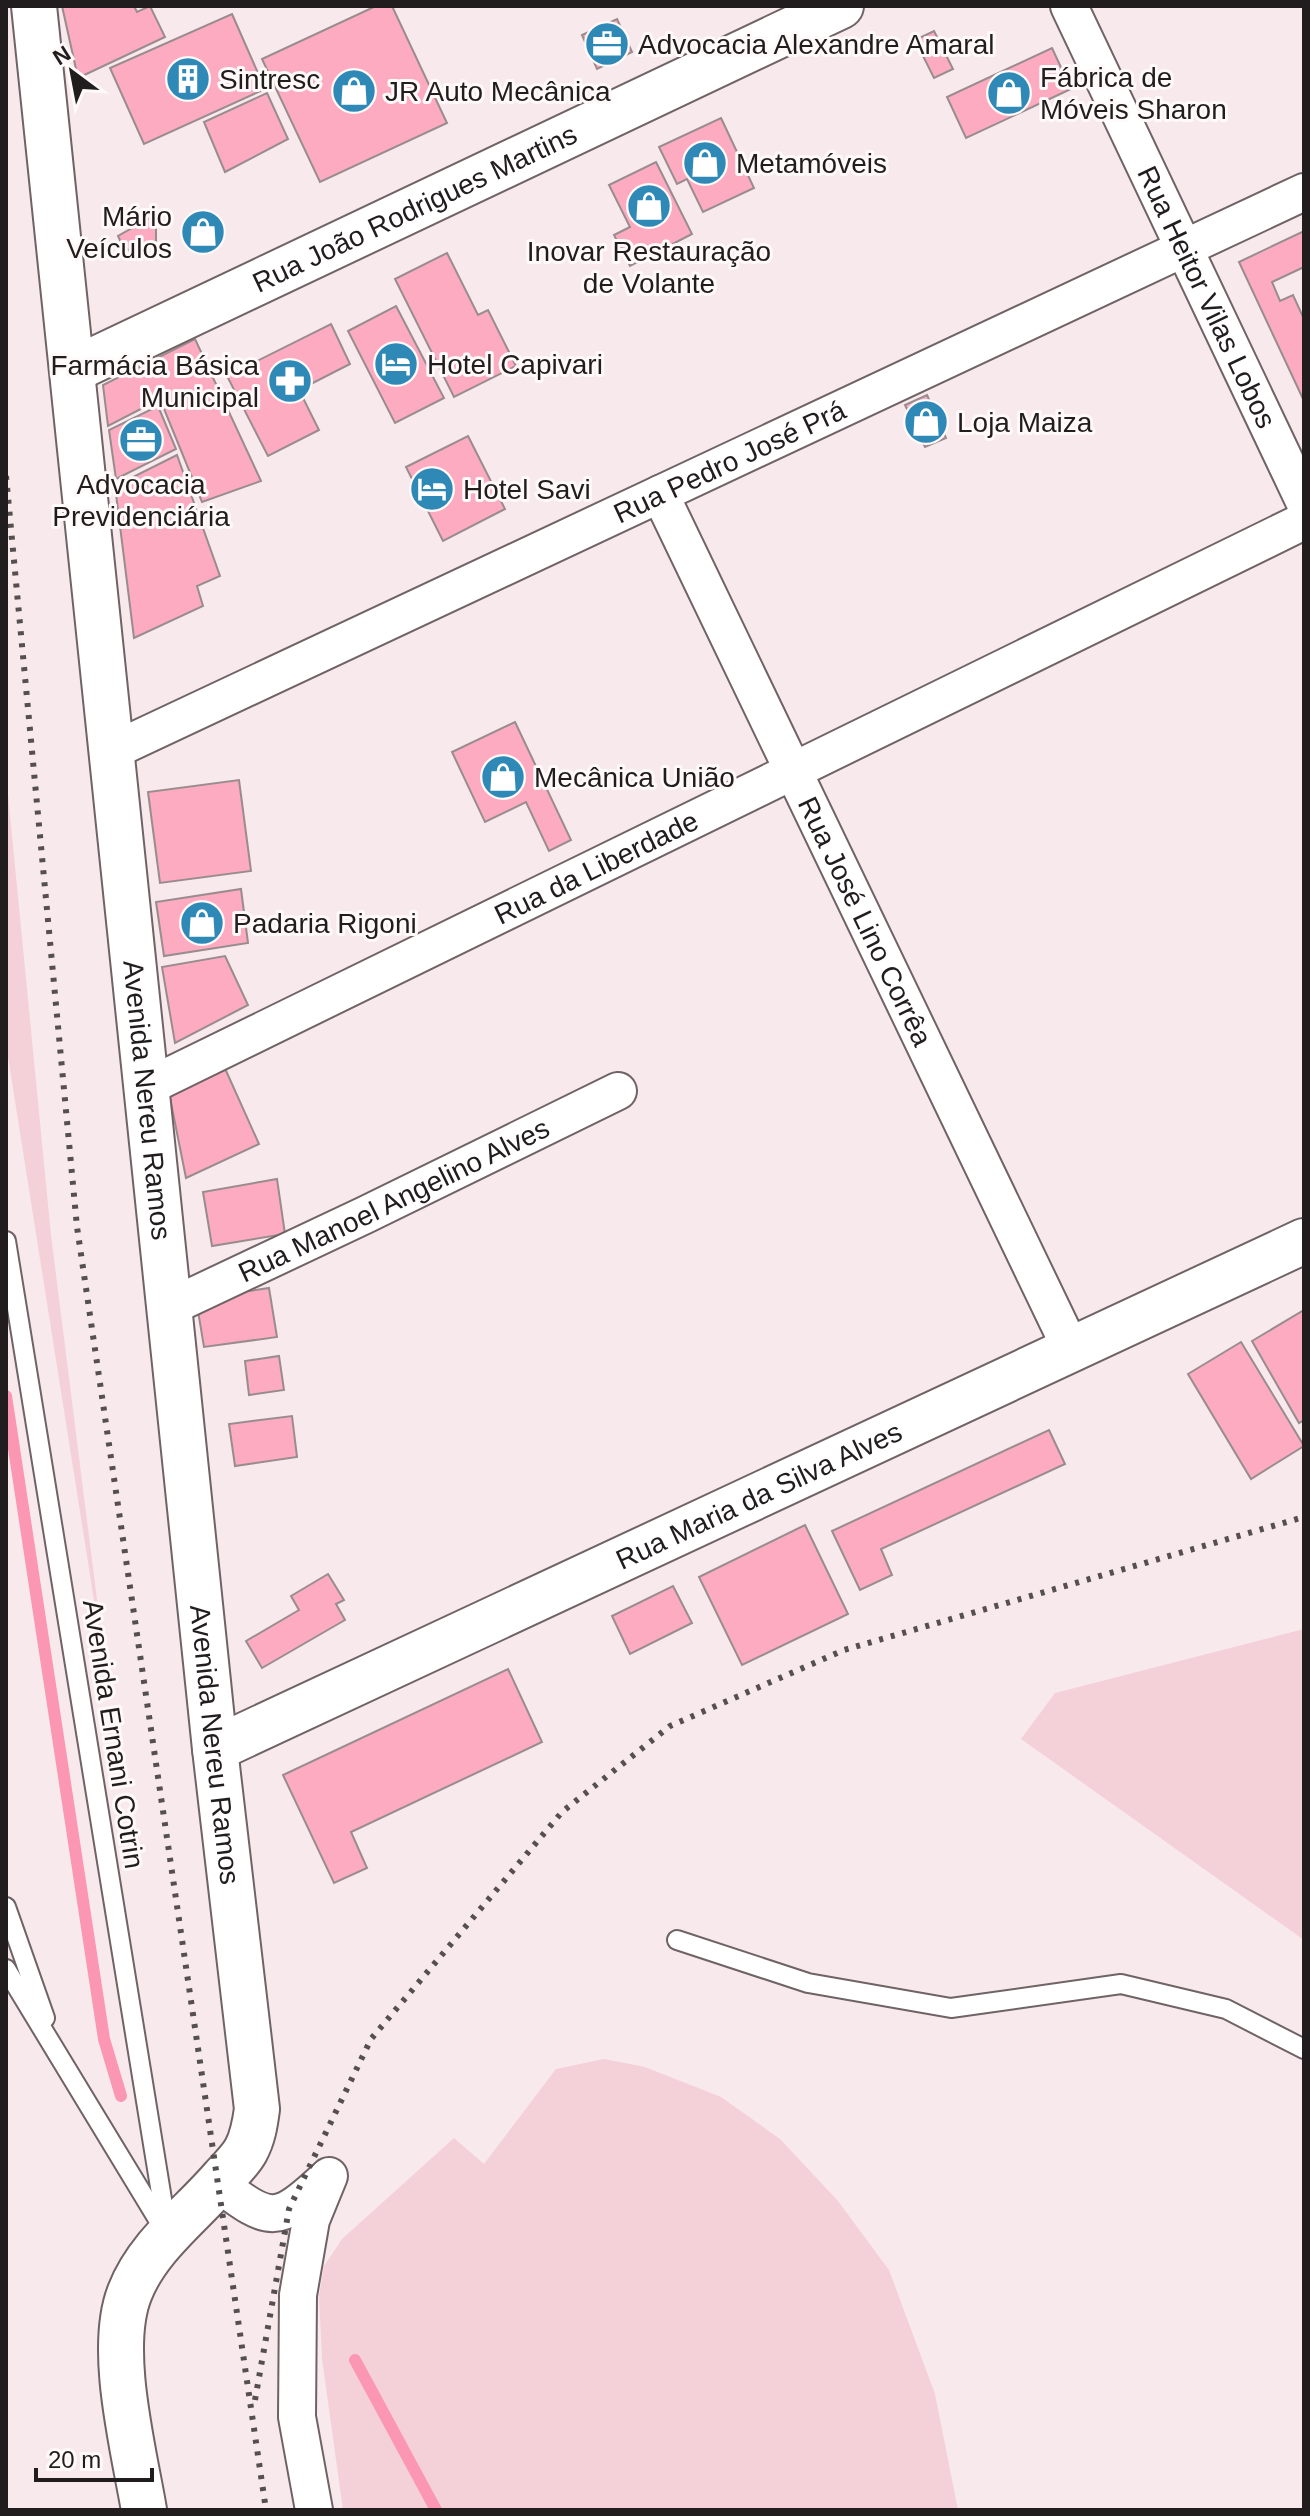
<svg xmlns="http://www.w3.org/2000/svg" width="1310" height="2516" font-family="Arial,sans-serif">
	<rect width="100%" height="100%" fill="#f8e9ec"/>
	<g fill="#f4d1d9">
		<path d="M6,774l45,461 58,460 -103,-651z"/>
		<path d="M1304,1629v311l-283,-201 34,-46z"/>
		<path d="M604,2059l41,8 76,30 59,42 58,62 51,69 46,124 23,116h-615l-21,-151 -3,-63 5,-30 18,-27 112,-101 30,26 72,-95z"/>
	</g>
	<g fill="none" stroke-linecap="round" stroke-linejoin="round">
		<g stroke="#fb97b3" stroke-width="12">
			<path d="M6,1396l98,643 17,57"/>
			<path d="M355,2360l81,150"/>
		</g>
	</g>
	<g fill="#fdabc1" stroke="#998c8f" stroke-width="2">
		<path d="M62,6h72l3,6 13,-6 15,31 -87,41z"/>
		<path d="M376,6h16l55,117 -127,59 -58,-123z"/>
		<path d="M232,14l33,75 -121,55 -34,-76z"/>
		<path d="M617,19l15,33 -35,17 -15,-34z"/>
		<path d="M934,31l19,38 -19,9 -19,-38z"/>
		<path d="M1052,48l19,41 -105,49 -19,-41z"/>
		<path d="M267,93l21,46 -63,33 -21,-50z"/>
		<path d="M721,118l33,70 -51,24 -16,-33 -10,5 -18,-37z"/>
		<path d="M656,162l36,72 -62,32 -16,-31 16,-8 -21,-42z"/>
		<path d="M150,218l6,11v12l-22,12 -11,-6 -5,-11z"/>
		<path d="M1304,231v36l-32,15 8,19 13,-6 11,24v82l-65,-139z"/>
		<path d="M447,253l31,62 10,-5 28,56 -62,31 -59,-118z"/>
		<path d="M396,306l48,92 -49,25 -47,-92z"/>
		<path d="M331,324l19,40 -51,26 20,40 -51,26 -41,-80z"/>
		<path d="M195,339l66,142 -59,21 -42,-103 -52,27 -5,-41z"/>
		<path d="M927,395l19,43 -21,9 -20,-42z"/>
		<path d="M158,406l18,43 -60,30 -7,-49z"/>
		<path d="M468,436l37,73 -62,32 -37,-74z"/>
		<path d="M177,455l43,121 -23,10 6,20 -69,32 -19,-152z"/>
		<path d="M515,722l56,118 -22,11 -23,-49 -41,20 -33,-70z"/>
		<path d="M239,780l12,91 -91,12 -12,-91z"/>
		<path d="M241,889l7,54 -84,13 -8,-54z"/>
		<path d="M225,956l23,49 -73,38 -13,-76z"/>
		<path d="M223,1064l36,80 -73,34 -17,-85z"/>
		<path d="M277,1179l8,55 -73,12 -9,-54z"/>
		<path d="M269,1288l8,49 -73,10 -8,-48z"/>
		<path d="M1304,1310v110l-5,3 -47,-82z"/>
		<path d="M1241,1342l63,104 -53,33 -63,-105z"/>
		<path d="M279,1356l5,34 -35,5 -4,-34z"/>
		<path d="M292,1416l5,41 -62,9 -6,-42z"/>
		<path d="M1049,1430l16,34 -184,85 11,26 -32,15 -28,-59z"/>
		<path d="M805,1525l43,89 -106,51 -43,-88z"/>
		<path d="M328,1574l16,26 -8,4 9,16 -83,48 -16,-27 53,-31 -8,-14z"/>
		<path d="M673,1586l19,37 -62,31 -18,-38z"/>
		<path d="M508,1669l34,73 -191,90 16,36 -33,15 -51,-108z"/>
	</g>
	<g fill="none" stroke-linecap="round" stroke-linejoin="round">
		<g stroke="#6f6365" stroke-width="22">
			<g id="lane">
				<path d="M6,1241l161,989"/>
				<path d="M6,1907l39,111"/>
				<path d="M677,1940l131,43 143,25 170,-24 105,25 78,40"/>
				<path d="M6,1969l156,257"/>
			</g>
		</g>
		<g stroke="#6f6365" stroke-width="40">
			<g id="street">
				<path id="s1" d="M1069,6l235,495"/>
				<path id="s2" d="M660,494l411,855"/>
				<path id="s3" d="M112,751l1192,-559"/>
				<path id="s4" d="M147,1087l1157,-566"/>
				<path id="s5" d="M170,1307l195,-92 253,-124"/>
				<path d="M218,2183c53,41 59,41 109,-5"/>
				<path d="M314,2510l-17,-93 1,-122 13,-75 18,-44"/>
			</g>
		</g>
		<g stroke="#6f6365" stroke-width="48">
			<g id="secondary">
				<path id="s6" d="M34,6l181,1743 42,360c-2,15 -4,28 -11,41 -6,11 -16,20 -24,29 -31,36 -74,67 -92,113 -23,56 4,159 14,218"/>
				<path id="s7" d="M73,370l768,-364"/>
				<path id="s8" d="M215,1749l1089,-508"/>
			</g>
		</g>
		<use href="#lane" stroke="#fff" stroke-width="18"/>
		<use href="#street" stroke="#fff" stroke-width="36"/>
		<use href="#secondary" stroke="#fff" stroke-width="44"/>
		<g stroke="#564f50" stroke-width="6" stroke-dasharray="4 8" stroke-linecap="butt">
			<path d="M6,476l71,751 189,1283"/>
			<path d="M255,2400l34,-191 82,-170 191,-227 108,-86 174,-76 460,-133"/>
		</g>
	</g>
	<defs>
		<g id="office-disc" transform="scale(2.3)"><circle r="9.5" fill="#2f89b7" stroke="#fff9fa"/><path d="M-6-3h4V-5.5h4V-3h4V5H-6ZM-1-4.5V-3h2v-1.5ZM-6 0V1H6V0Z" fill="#fff"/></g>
		<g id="building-disc" transform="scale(2.3)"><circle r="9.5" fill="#2f89b7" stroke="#fff9fa"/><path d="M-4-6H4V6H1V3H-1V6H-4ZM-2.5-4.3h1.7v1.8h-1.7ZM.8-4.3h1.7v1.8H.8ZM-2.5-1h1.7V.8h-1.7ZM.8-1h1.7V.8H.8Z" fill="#fff"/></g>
		<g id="shop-disc" transform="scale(2.3)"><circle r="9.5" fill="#2f89b7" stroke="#fff9fa"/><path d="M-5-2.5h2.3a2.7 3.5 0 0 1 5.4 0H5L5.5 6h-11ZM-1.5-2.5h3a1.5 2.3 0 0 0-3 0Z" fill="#fff"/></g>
		<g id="hotel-disc" transform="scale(2.3)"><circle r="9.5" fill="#2f89b7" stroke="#fff9fa"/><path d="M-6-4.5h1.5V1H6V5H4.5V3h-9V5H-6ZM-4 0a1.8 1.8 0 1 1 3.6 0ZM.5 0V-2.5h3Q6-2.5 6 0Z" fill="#fff"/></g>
		<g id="pharmacy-disc" transform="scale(2.3)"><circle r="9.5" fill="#2f89b7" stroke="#fff9fa"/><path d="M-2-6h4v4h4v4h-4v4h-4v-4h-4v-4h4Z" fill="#fff"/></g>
	</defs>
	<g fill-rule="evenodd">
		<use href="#office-disc" x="607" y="44"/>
		<use href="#building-disc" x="188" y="79"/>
		<use href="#shop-disc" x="354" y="91"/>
		<use href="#shop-disc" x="1009" y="93"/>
		<use href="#shop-disc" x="705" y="163"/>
		<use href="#shop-disc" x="649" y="206"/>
		<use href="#shop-disc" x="203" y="232"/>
		<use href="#hotel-disc" x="396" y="364"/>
		<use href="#pharmacy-disc" x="290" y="381"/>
		<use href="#shop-disc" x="926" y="422"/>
		<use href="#office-disc" x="141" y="440"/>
		<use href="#hotel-disc" x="432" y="489"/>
		<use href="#shop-disc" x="503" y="777"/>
		<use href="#shop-disc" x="202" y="923"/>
	</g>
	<g text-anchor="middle" stroke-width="6" stroke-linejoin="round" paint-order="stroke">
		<g font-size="28" fill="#211c1d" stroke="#fff9fa" text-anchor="start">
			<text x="638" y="54">Advocacia Alexandre Amaral</text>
			<text x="1040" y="87">Fábrica de<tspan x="1040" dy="32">Móveis Sharon</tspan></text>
			<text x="219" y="89">Sintresc</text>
			<text x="385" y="101">JR Auto Mecânica</text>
			<text x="736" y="173">Metamóveis</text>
			<text x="172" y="226" text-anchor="end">Mário<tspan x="172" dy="32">Veículos</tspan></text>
			<text x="649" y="261" text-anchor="middle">Inovar Restauração<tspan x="649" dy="32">de Volante</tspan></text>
			<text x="427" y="374">Hotel Capivari</text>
			<text x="259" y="375" text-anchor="end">Farmácia Básica<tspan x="259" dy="32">Municipal</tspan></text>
			<text x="957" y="432">Loja Maiza</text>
			<text x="141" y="494" text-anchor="middle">Advocacia<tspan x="141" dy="32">Previdenciária</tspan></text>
			<text x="463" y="499">Hotel Savi</text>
			<text x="534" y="787">Mecânica União</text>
			<text x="233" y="933">Padaria Rigoni</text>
		</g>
		<g font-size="28" fill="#211c1d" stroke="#fff9fa">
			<text dy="10" stroke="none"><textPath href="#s7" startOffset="378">Rua João Rodrigues Martins</textPath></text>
			<text dy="10" stroke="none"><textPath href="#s1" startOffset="322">Rua Heitor Vilas Lobos</textPath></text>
			<text dy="10" stroke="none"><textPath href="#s3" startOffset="682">Rua Pedro José Prá</textPath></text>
			<text dy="10" stroke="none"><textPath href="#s4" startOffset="500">Rua da Liberdade</textPath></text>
			<text dy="10" stroke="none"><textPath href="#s2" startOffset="474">Rua José Lino Corrêa</textPath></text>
			<text dy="10" stroke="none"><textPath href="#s6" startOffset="1100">Avenida Nereu Ramos</textPath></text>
			<text dy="10" stroke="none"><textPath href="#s5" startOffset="248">Rua Manoel Angelino Alves</textPath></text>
			<text dy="10" stroke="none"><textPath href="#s8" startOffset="600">Rua Maria da Silva Alves</textPath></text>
			<text transform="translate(114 1734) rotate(81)" y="10">Avenida Ernani Cotrin</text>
			<text dy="10" stroke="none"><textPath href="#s6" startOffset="1748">Avenida Nereu Ramos</textPath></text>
		</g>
	</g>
	<rect width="1310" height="2516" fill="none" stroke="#211c1d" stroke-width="16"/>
	<g transform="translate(72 72) rotate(328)" stroke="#fff9fa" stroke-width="6" paint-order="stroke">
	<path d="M0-6L14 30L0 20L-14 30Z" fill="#211c1d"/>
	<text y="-12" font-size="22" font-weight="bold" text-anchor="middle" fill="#211c1d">N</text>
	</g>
	<path d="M36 2468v12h116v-12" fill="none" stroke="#211c1d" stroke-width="4"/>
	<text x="48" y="2468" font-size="24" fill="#211c1d" stroke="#fff9fa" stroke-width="6" paint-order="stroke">20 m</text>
</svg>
